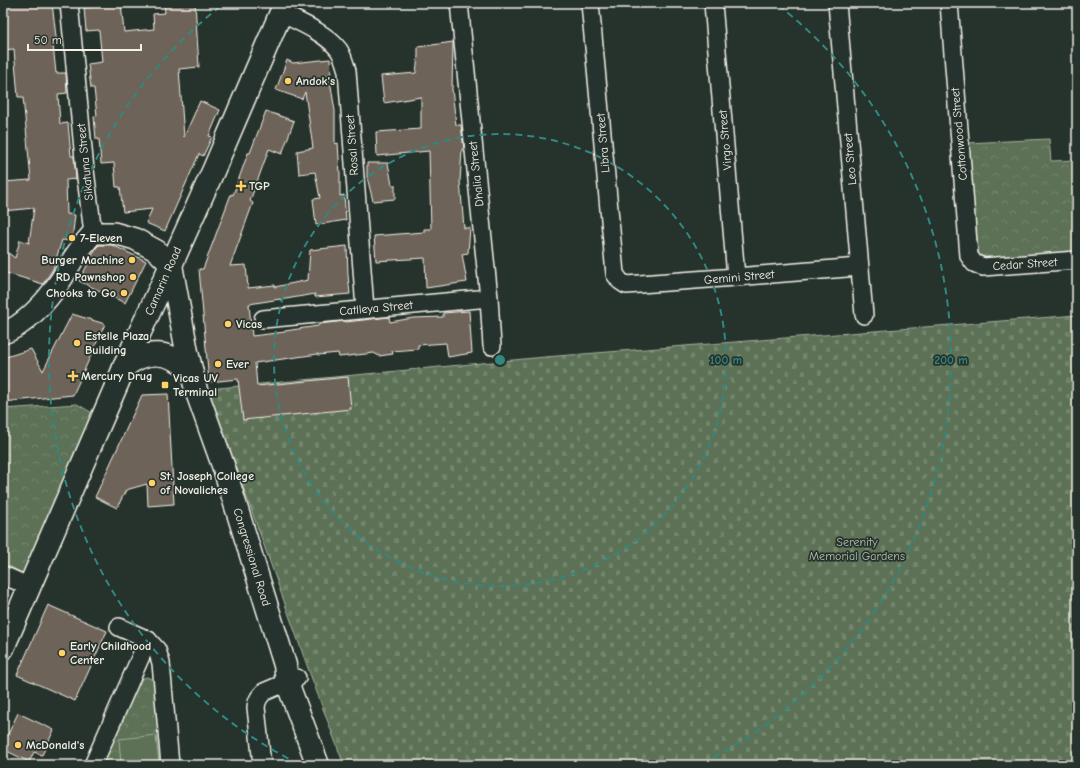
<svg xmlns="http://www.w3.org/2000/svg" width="1080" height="768" font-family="'Comic Neue',sans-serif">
	<defs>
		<pattern id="forest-crowns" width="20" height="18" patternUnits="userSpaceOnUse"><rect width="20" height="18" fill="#5b7155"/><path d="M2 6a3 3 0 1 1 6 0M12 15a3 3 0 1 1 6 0" fill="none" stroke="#73866d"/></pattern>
		<pattern id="cemetery-stones" width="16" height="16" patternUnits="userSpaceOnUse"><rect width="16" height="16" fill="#5b7155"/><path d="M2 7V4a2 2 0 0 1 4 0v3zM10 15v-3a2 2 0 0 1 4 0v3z" fill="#73866d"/></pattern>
	</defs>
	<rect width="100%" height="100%" fill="#26332d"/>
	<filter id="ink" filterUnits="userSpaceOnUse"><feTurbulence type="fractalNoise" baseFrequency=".025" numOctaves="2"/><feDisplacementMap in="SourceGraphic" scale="8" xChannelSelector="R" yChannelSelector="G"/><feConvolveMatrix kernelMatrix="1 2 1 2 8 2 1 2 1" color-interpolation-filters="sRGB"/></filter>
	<g filter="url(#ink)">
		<g fill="url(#forest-crowns)" stroke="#a8b19e">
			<path d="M1049,139l2,22 26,-1v94l-98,4 -12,-115z"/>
			<path d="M77,404l22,13 -68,159 -9,-3 -19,-10v-154z"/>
			<path d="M147,677l8,4 7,84h-60l38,-86z"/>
		</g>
		<path fill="url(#cemetery-stones)" stroke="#a8b19e" d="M1077,315v450h-733l-35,-94 -101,-282 337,-32z"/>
		<path fill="#5b7155" stroke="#a8b19e" d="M156,735l3,30h-38l-2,-26z"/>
		<g fill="#6e6458" stroke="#f4f1e8">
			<path d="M3,3h49l5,42h-4l3,28h10l1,20 -9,1 2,30 8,-1 3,33h3l2,23 -10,1 1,34 8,1 -3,25 -1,1 -9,-1 -9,29 -10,15 -40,-12v-23l12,9 5,-18 9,3 5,-35 -31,3v-29l28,-2 -8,-83h-5l-4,-48 -10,1z"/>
			<path d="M164,3h31l4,64 -20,2 5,68 16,-36 20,9 -11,26 3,1 -9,19 -4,-2 -34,77 -19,-8 6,-14 -29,3 -3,-25h-4l-2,-24 -13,1 -2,-25h-3l-2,-22 3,-1 -3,-28h-3l-3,-24 14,-2 -3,-32 -13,1 -2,-23 37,-4 3,28 30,-3 -1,-15 12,-1z"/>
			<path d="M453,42l-1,47 4,36h5l3,24h-2l-2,32 4,47h6l-2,25 -6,1 5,28 -41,6 -1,-30 -49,3 -2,-25 50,-4v-3h7l-2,-78 -52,5 -1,-24 45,-3v-32l-37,6 -3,-27 35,-3 2,-17v-9z"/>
			<path d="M330,59l1,14 -2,1 6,37v33l3,-1 2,31v22l4,-1 2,25 -30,5 -3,-26 7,-1 -5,-26 -16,2 -2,-23 16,-3 -8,-56 -3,7 -26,-9 11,-30 6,3z"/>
			<path d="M266,111l28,10 -12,33 -13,-5 -19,52 3,2 -23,63 16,-1 2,23 27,-3v2l33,-7 2,-30 37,-4 1,29 2,19 -35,3v-3l-35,6v-1l-31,5 3,32 33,-4v-1l33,-5 1,-2 26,-3 1,1 43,-5 1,5 23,-4 30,-1v-4l26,-2 3,42 -24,4 -2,-14 -28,2v4l-26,2 1,3 -14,2 -5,-3 -35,4 -1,-4 -20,2v-1l-63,9 2,23 91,-9 3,32 -108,11 -5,-41 -29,3 -10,-113h4l28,-75 2,1 15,-42h2z"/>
			<path d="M367,163h21l4,22h3v14l-22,2 -6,-24z"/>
			<path d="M99,245h13l34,16 -21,42 -46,-22 17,-33z"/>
			<path d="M72,314l33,10 -32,71 -70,7v-44l28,-9 12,22z"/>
			<path d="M168,394l6,110 -26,2 -1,-22 -21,6 -9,18 -22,-11 47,-102z"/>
			<path d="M48,605l59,26 -32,70 -58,-26z"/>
			<path d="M18,713l36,17 -12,25 -8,-3 -5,10 -26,-13v-4z"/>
		</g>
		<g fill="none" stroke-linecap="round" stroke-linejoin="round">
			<g stroke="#f4f1e8" stroke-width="20">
				<g id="minor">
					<path d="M69,3l16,167 8,63"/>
					<path d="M459,3l30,295 3,48"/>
					<path d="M590,3l25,271 5,7 6,4 110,-8 123,-10"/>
					<path d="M713,3l23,274"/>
					<path d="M837,3l27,312"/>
					<path d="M949,3l20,253 5,7 9,4 94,-7"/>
					<path d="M281,13c18,9 45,20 58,37 4,6 6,14 8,21l18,238"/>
					<path d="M263,319l226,-21"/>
					<path d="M3,575l27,12"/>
					<path d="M119,627l29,13 9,10 4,13 9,102"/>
					<path d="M93,765l55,-125"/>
					<path d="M262,765l-6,-58c1,-7 3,-10 8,-15l33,-14"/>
				</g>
			</g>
			<g stroke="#f4f1e8" stroke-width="24">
				<path id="tertiary" d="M3,333c20,-6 44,-32 55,-49 7,-9 11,-20 18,-29 5,-8 11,-15 17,-22h21l21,6 22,12 14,14"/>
			</g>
			<g stroke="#f4f1e8" stroke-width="25">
				<g id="secondary">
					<path d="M171,265l16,87 9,38 28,78 61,197 2,17 31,83"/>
					<path d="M124,367c23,-19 46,-16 67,3"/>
					<path d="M3,648l130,-301 38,-82 43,-96 71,-166"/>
				</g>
			</g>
			<use href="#minor" stroke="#26332d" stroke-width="17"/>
			<use href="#tertiary" stroke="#26332d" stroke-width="21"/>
			<use href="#secondary" stroke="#26332d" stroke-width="22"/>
		</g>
	</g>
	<g fill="none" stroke="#318880" stroke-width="2" stroke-dasharray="7 5">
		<circle cx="500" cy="360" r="226"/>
		<path d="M299 764A451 451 0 0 1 222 5M778 5A451 451 0 0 1 701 764"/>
	</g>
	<g fill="#ffd166" stroke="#26332d" stroke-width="1.5">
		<circle cx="288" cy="81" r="4"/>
		<path d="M239 180h4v4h4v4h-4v4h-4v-4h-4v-4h4z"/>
		<circle cx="72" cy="238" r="4"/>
		<circle cx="132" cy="260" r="4"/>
		<circle cx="133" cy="277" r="4"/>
		<circle cx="124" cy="293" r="4"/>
		<circle cx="228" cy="324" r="4"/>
		<circle cx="77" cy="343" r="4"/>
		<circle cx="218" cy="364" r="4"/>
		<path d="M71 370h4v4h4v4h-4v4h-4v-4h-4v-4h4z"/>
		<rect x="161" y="381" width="8" height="8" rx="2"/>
		<circle cx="152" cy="483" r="4"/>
		<circle cx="62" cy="653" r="4"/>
		<circle cx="18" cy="745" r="4"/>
	</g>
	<g text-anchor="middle" stroke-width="3.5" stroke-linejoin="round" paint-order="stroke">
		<g font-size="12" font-weight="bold" fill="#f4f1e8" stroke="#26332d" text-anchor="start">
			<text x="296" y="85">Andok's</text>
			<text x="249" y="190">TGP</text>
			<text x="80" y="242">7-Eleven</text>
			<text x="124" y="264" text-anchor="end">Burger Machine</text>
			<text x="125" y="281" text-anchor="end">RD Pawnshop</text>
			<text x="116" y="297" text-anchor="end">Chooks to Go</text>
			<text x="236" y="328">Vicas</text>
			<text x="85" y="340">Estelle Plaza<tspan x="85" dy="14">Building</tspan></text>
			<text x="226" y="368">Ever</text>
			<text x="81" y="380">Mercury Drug</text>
			<text x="173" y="382">Vicas UV<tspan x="173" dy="14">Terminal</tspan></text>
			<text x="160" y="480">St. Joseph College<tspan x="160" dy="14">of Novaliches</tspan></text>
			<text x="70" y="650">Early Childhood<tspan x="70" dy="14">Center</tspan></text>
			<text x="26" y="749">McDonald's</text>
		</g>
		<g font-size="12" fill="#f4f1e8" stroke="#26332d">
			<text transform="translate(959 134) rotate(-95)" y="4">Cottonwood Street</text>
			<text transform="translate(725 140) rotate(-95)" y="4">Virgo Street</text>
			<text transform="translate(603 143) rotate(-95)" y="4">Libra Street</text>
			<text transform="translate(352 145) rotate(-94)" y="4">Rosal Street</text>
			<text transform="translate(850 159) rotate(-95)" y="4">Leo Street</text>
			<text transform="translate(85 162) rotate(-96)" y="4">Sikatuna Street</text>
			<text transform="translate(476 174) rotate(-96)" y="4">Dhalia Street</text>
			<text transform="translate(1025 264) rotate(-4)" y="4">Cedar Street</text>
			<text transform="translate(739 277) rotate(-5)" y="4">Gemini Street</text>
			<text transform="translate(163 281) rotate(-66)" y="4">Camarin Road</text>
			<text transform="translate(376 308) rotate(-5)" y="4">Catlleya Street</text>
			<text transform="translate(252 557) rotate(73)" y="4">Congressional Road</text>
		</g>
		<g font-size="12" fill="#b7bead" stroke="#26332d">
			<text x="857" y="546">Serenity<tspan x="857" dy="14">Memorial Gardens</tspan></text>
		</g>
	</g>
	<circle cx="500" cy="360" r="6" fill="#318880" stroke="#26332d" stroke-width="2"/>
	<g font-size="12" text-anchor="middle" font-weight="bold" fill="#318880" stroke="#26332d" stroke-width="3.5" stroke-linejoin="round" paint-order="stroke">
		<text x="726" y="364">100 m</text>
		<text x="951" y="364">200 m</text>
	</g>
	<rect width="1080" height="768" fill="none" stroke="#26332d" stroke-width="16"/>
	<rect x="8" y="8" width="1064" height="752" fill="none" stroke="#f4f1e8" stroke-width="1.5" filter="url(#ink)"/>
	<path d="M28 44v6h113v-6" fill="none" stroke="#f4f1e8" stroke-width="2"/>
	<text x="34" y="44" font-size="12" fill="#f4f1e8" stroke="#26332d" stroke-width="3" paint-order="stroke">50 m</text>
</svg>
